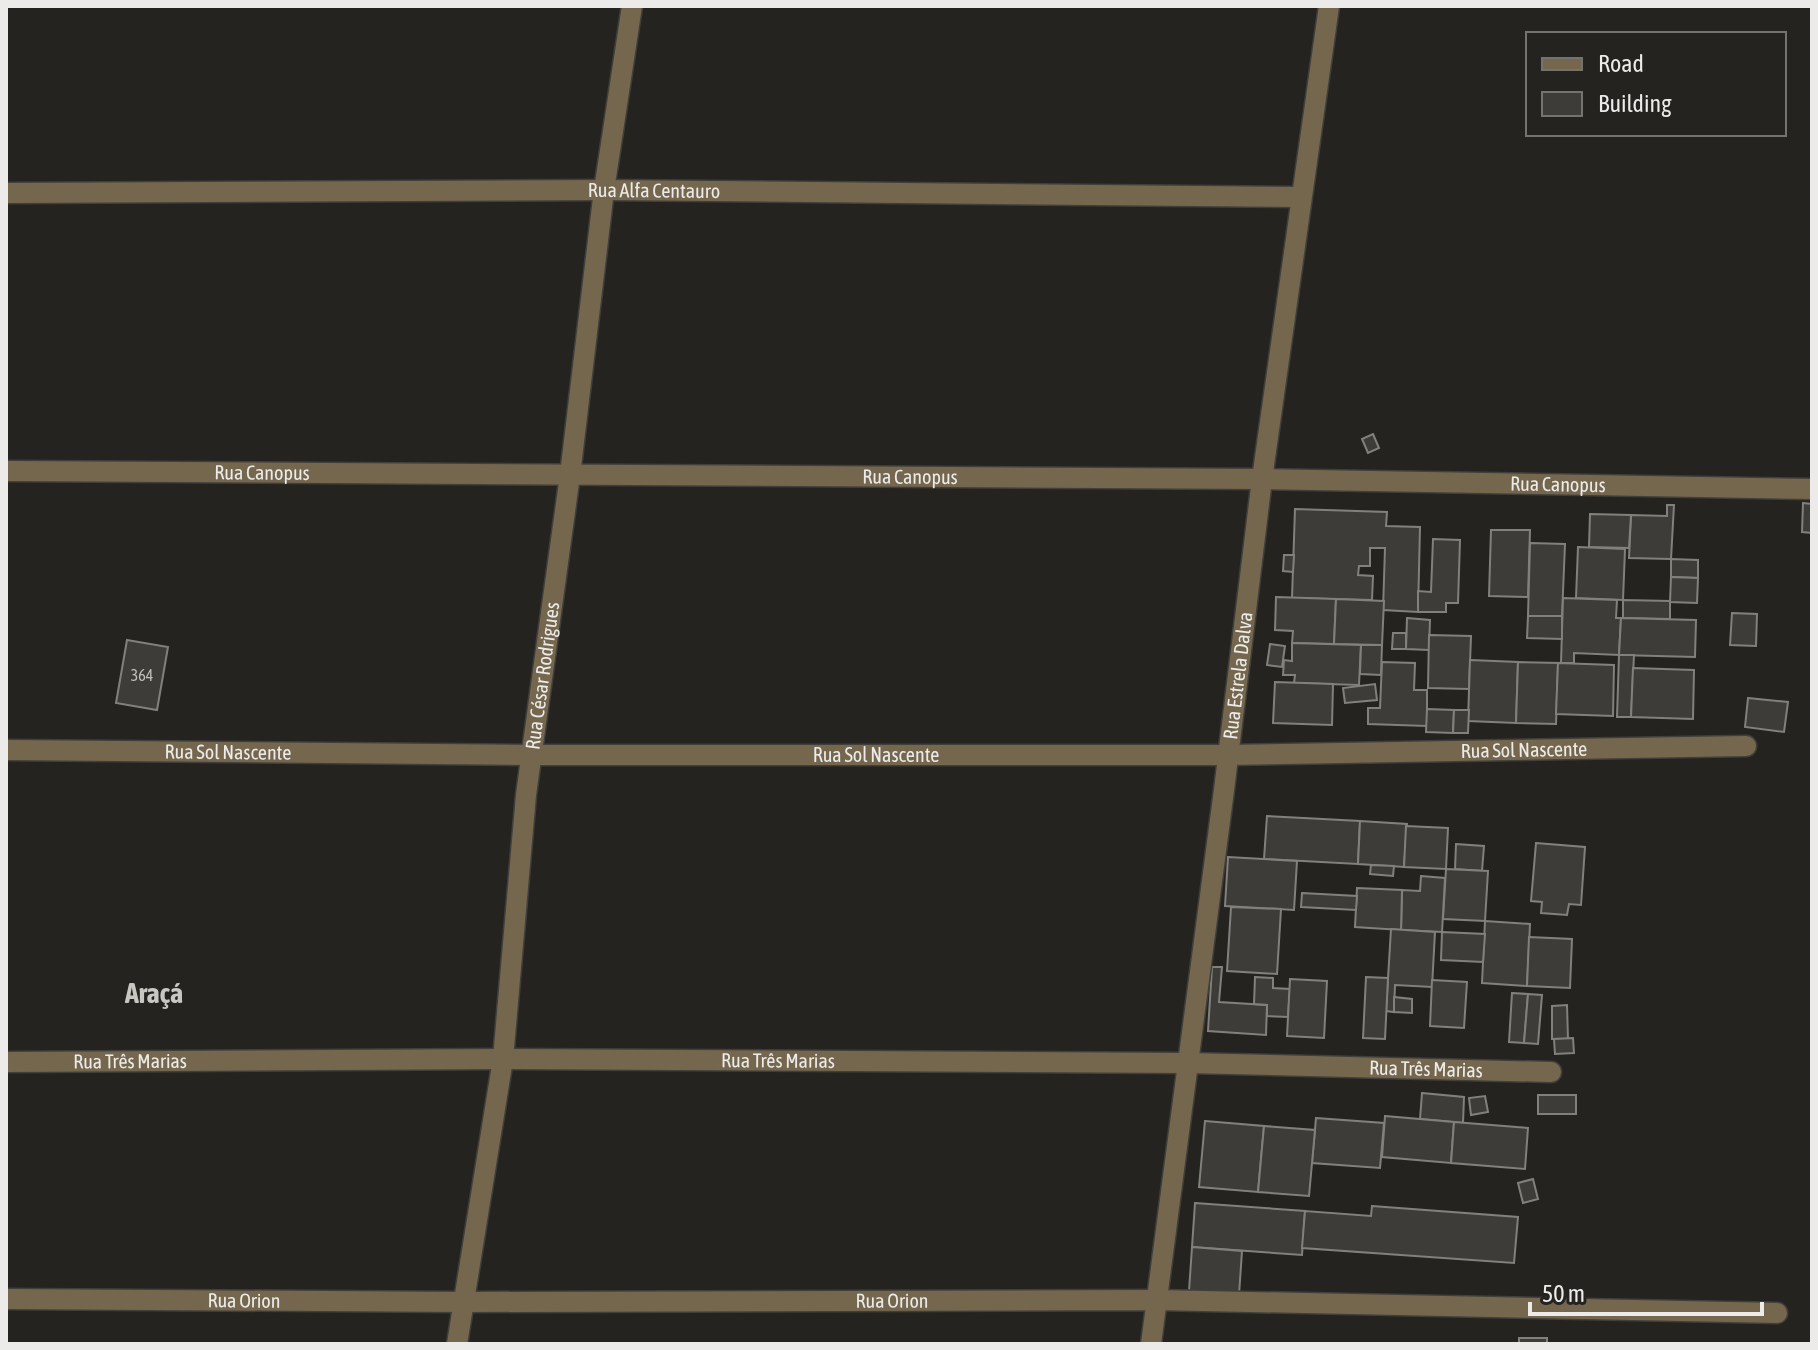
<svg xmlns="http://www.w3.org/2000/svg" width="1818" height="1350" font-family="'Asap Condensed',sans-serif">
	<rect width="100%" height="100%" fill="#252320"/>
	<g fill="#3e3c39" stroke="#82807c" stroke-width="2">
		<path d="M1373,434l6,14 -11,5 -6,-14z"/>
		<path d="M1803,503l9,1v29l-10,-1z"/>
		<path d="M1667,505h7l-3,54 -42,-1 2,-43 36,1z"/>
		<path d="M1295,509l92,3 -1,14 34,1 -2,85 -35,-2 2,-62h-15v18h-11l-1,9 15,1 -1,24 -80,-2z"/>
		<path d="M1590,514l41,1 -2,33 -40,-1z"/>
		<path d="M1491,530h39l-2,67 -39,-1z"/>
		<path d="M1433,539l27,1 -2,63h-12v9h-28v-21l13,1z"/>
		<path d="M1530,543l35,1 -3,72h-34z"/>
		<path d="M1578,547l47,2 -2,51 -47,-2z"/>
		<path d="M1284,555h10l-1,17 -10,-1z"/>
		<path d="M1671,559l27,1v18l-27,-1z"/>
		<path d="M1671,577l27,1 -1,25 -27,-1z"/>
		<path d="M1276,597l60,2 -2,45 -42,-1 1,-12 -18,-1z"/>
		<path d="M1563,598l54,2 -1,18h5l-2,37 -45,-2v10h-16h3z"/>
		<path d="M1336,599l48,2 -2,44 -48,-1z"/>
		<path d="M1623,600l47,1v18l-47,-1z"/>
		<path d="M1732,613l25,1 -1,32 -26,-1z"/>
		<path d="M1528,616h34v23l-35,-1z"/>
		<path d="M1407,618l23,2 -1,30 -23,-1z"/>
		<path d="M1621,618l75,2 -1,37 -76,-2z"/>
		<path d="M1393,633h13v16h-14z"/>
		<path d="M1429,635l42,1 -2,53 -41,-1z"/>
		<path d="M127,640l41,7 -11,63 -41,-7z"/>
		<path d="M1292,643l69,2 -2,40 -65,-2 1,-8h-12l1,-15 8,1z"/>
		<path d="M1270,644l15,2 -3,21 -15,-2z"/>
		<path d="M1361,645h21l-1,30 -21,-1z"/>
		<path d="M1619,655h15l-3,62h-14z"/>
		<path d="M1470,660l48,2 -2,61 -48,-2z"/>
		<path d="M1382,662l33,1 -1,27h13v36l-59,-2v-16h12z"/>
		<path d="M1518,662l43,1h-3l-2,61 -40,-1z"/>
		<path d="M1558,663l56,2 -1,51 -57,-2z"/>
		<path d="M1633,668l61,2 -1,49 -62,-2z"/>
		<path d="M1275,682l58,2 -1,41 -59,-2z"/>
		<path d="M1375,684l2,16 -32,3 -2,-15z"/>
		<path d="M1748,698l40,4 -4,30 -39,-5z"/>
		<path d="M1427,709l27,1 -1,23 -27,-1z"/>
		<path d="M1454,710h15l-1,23h-15z"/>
		<path d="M1267,816l93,5 -2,43 -94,-5z"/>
		<path d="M1360,821l47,3 -3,43 -46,-3z"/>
		<path d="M1406,826l42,2 -2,41 -42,-2z"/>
		<path d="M1536,843l49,4 -4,58 -12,-1 -2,11 -26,-2 1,-11 -11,-1z"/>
		<path d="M1456,844l28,2 -2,25 -27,-2z"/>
		<path d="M1228,857l69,4 -3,49 -69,-4z"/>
		<path d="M1371,865l23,1 -1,10 -23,-2z"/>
		<path d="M1446,869l42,2 -3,50 -42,-2z"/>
		<path d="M1421,876l24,2 -3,54 -41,-2 1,-40 18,1z"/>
		<path d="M1357,888l45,2 -1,40 -46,-3z"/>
		<path d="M1302,893l55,3 -1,14 -55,-3z"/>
		<path d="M1231,907l50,2 -4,65 -50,-3z"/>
		<path d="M1485,921l45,3 -3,62 -45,-3z"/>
		<path d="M1391,929l44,3 -3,55 -37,-2 -1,27 -8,-1z"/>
		<path d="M1442,932l43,2 -2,28 -42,-2z"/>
		<path d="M1529,937l43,2 -2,49 -43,-2z"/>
		<path d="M1212,967h10l-3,35 48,3 -1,30 -58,-4z"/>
		<path d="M1255,977l18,1v10l17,1 -2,28 -21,-1v-11l-13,-1z"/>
		<path d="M1366,977l22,1 -3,61 -22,-1z"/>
		<path d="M1290,979l37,2 -3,57 -37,-2z"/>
		<path d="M1432,980l35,2 -3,46 -34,-2z"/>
		<path d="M1512,993l16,1 -4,49 -15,-1z"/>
		<path d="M1528,994l14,1 -4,49 -14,-1z"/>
		<path d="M1394,997l18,2v14l-18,-1z"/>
		<path d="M1567,1005l1,34h-16v-33z"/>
		<path d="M1573,1038l1,15 -19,1 -1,-15z"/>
		<path d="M1422,1093l42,4 -1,26 -43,-4z"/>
		<rect x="1538" y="1095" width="38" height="19"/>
		<path d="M1485,1096l3,16 -17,3 -2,-17z"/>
		<path d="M1385,1116l69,6 -3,41 -69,-6z"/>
		<path d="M1316,1118l68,5 -4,45 -68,-5z"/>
		<path d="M1205,1121l59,5 -6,66 -59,-5z"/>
		<path d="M1454,1122l74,6 -3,41 -74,-6z"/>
		<path d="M1264,1126l51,4 -6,66 -51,-4z"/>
		<path d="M1533,1179l5,20 -15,4 -5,-20z"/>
		<path d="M1195,1203l110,8 -3,44 -110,-8z"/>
		<path d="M1372,1206l146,11 -4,46 -212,-15 3,-37 66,5z"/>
		<path d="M1192,1247l50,4 -3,44 -50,-4z"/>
		<rect x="1519" y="1338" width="28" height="6"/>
	</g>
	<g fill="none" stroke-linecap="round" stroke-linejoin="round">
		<g stroke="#413f3c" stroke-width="23">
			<g id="minor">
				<path id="s1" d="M6,193l598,-3 697,7"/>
				<path id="s2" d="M6,471l1256,8 550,10"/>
				<path id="s3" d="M6,750l527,5h695l518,-9"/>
				<path id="s4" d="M6,1062l497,-3 684,4 364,9"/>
				<path id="s5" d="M6,1299l459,3 692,-2 620,13"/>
				<path id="s6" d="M457,1344l46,-285 23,-264 44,-320 34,-285 28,-184"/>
				<path id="s7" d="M1151,1344l73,-554 38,-311 67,-473"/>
			</g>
		</g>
		<use href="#minor" stroke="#74674e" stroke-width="20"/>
	</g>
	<g text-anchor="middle" stroke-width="8" stroke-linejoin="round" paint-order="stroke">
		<g font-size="16" fill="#c0bfbd">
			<text x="142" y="681">364</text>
		</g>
		<g font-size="20" fill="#ecebe9" stroke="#252320">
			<text dy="7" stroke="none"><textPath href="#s1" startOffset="648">Rua Alfa Centauro</textPath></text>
			<text dy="7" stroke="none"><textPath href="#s2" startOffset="256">Rua Canopus</textPath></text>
			<text dy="7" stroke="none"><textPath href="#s2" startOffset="904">Rua Canopus</textPath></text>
			<text dy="7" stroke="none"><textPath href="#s2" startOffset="1552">Rua Canopus</textPath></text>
			<text dy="7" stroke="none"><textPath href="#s6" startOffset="674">Rua César Rodrigues</textPath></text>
			<text dy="7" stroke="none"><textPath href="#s7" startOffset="674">Rua Estrela Dalva</textPath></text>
			<text dy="7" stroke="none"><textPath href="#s3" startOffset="1518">Rua Sol Nascente</textPath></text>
			<text dy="7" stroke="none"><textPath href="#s3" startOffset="222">Rua Sol Nascente</textPath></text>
			<text dy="7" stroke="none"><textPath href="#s3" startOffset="870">Rua Sol Nascente</textPath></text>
			<text dy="7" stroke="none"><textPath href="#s4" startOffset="124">Rua Três Marias</textPath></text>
			<text dy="7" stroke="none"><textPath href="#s4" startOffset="772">Rua Três Marias</textPath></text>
			<text dy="7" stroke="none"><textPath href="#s4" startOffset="1420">Rua Três Marias</textPath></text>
			<text dy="7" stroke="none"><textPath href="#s5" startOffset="238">Rua Orion</textPath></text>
			<text dy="7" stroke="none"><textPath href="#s5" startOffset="886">Rua Orion</textPath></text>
		</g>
		<g font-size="28" font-weight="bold" fill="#c9c7c2" stroke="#252320">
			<text x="154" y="1003">Araçá</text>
		</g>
	</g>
	<rect width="1818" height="1350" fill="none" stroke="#ecebe9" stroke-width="16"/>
	<rect x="1526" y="32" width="260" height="104" fill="#252320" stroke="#757370" stroke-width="2"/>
	<rect x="1542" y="58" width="40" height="12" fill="#74674e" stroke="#757370" stroke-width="2"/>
	<text x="1598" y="72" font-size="24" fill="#ecebe9">Road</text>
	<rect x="1542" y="92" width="40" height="24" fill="#3e3c39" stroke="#757370" stroke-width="2"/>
	<text x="1598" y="112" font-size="24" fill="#ecebe9">Building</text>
	<path d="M1530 1302v12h232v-12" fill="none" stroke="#ecebe9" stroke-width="4"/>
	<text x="1542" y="1302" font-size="24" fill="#ecebe9" stroke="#252320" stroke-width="6" paint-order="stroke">50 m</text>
</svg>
